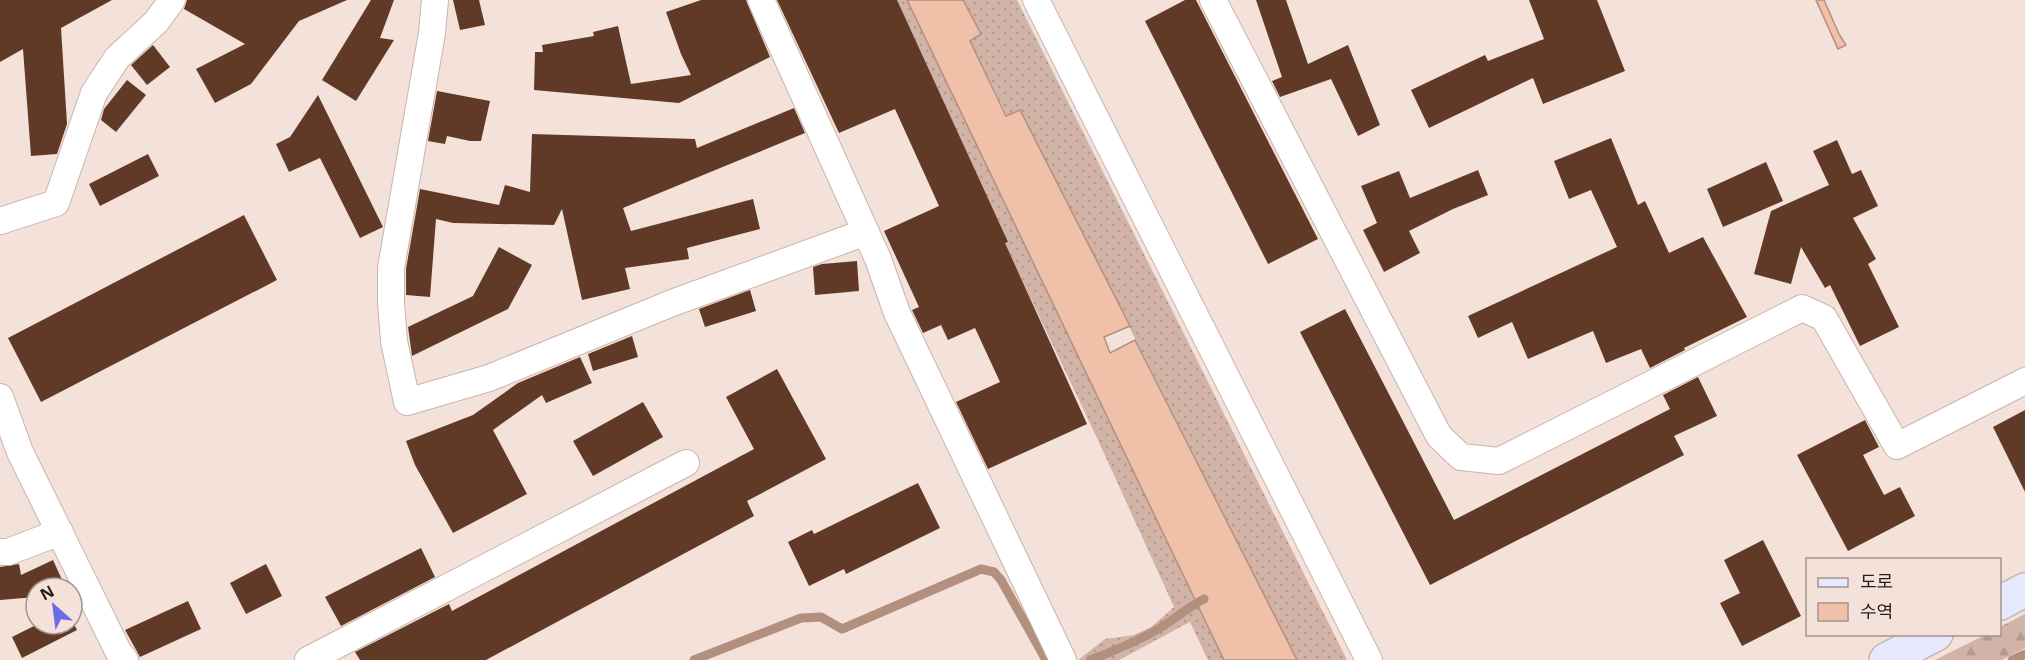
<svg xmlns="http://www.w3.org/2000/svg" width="2025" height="660" font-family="'Open Sans','Noto Sans KR',sans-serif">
	<defs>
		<pattern id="grass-dots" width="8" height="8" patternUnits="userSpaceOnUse" patternTransform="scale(1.5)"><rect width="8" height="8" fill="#d1b4a7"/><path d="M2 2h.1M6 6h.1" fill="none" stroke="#b39a8f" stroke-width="1.8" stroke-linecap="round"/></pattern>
		<pattern id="forest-firs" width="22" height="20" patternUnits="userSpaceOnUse" patternTransform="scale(1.5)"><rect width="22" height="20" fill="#d1b4a7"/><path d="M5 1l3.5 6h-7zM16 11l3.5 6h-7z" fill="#b39a8f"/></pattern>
	</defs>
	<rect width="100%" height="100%" fill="#f4e2da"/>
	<g fill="url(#grass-dots)">
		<path d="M889,0h18l317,660h-16l-18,-38 -71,38h-41l27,-21 29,-4 17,-8 23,-20 -77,-169z"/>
		<path d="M963,0h54l330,660h-50l-277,-550 -13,6 -37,-76 11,-6z"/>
	</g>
	<path fill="url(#forest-firs)" d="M2025,614v34l-23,12h-67l50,-25 15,-1v-7z"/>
	<g fill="#f0c0a9" stroke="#b38f7e" stroke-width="1.5">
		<path d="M907,0h56l18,34 -11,7 36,75 14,-6 110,216 -26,11 6,16 25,-13 162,320h-73z"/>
		<path d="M1816,0h8l15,34 7,11 -8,4z"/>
	</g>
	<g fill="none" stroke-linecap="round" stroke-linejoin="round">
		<g stroke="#b38f7e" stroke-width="9">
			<path d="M694,660l107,-42 20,-1 21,12 139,-60 13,3 7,8 45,80"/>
			<path d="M1090,660c24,-9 48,-19 70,-32 15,-9 28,-21 44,-29"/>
			<path d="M2012,660l13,-6"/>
		</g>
	</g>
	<g fill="#613a27">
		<path d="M0,0h112l-51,28 6,96 -10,30 -26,2 -8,-107 -23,13z"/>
		<path d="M187,0h160l-48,21 -48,63 -36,19 -19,-34 49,-25 -61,-35z"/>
		<path d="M371,0h23l-14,38 14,2 -38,61 -34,-21z"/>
		<path d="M453,0h26l6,25 -25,5z"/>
		<path d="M701,0h45l24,57 -91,46 -145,-13 1,-38h8l-1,-7 52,-9 -1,-4 25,-6 13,58 60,-9 -10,-21 -15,-42z"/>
		<path d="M777,0h120l111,242 -3,1 82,181 -99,45 -32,-67 44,-20 -25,-54 -27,12 -7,-15 -18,8 -11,-23 7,-3 -35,-76 55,-25 -44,-97 -56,24z"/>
		<path d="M1185,0h11l122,239 -50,25 -123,-243z"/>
		<path d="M1256,0h30l22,64 40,-19 32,80 -22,11 -27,-57 -51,18 -8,-16 10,-4z"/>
		<path d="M1529,0h68l28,71 -82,33 -10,-26 -104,50 -18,-38 74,-35 3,6 56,-22z"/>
		<path d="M153,45l17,22 -23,18 -16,-20z"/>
		<path d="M127,80l19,15 -30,37 -15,-12 3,-11z"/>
		<path d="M437,91l53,10 -9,40h-11l-23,-5 -2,8 -17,-3z"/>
		<path d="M318,95l65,132 -23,11 -40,-80 -31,14 -13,-28 14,-7z"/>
		<path d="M794,108l11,25 -182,75 8,23 122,-32 7,30 -73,19 2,11 -64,9 5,21 -48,11 -20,-91 -8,16 -101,-2 -17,-4 -6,78 -24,-2v-26l14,-80 79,16 6,-20 25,7 2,-58 163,5 2,9z"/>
		<path d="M1611,138l27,67 7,-4 24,52 34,-16 44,80 -63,31 1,2 -35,18 -9,-19 -35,14 -13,-32 -65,28 -16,-37 -34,16 -10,-22 149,-69 -26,-57 -22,9 -15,-38z"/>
		<path d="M1837,140l15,34 9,-4 17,36 -25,12 23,41 -8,5 31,63 -39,19 -30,-61 -5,3 -24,-41 -10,37 -37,-10 17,-63 58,-26 -16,-34z"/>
		<path d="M148,154l11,22 -59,30 -11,-22z"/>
		<path d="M1766,162l17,39 -60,26 -16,-38z"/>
		<path d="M1478,170l10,25 -35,14 -44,22 11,22 -36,19 -21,-42 14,-7 -16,-37 38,-15 11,27z"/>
		<path d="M244,215l33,65 -236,122 -33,-64z"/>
		<path d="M499,247l33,18 -24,44 -96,47 -4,-29 65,-31z"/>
		<path d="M857,261l2,30 -44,4 -2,-28 9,-3z"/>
		<path d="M750,290l6,21 -51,16 -6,-18z"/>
		<path d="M1345,309l109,211 216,-111 -7,-14 35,-18 19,39 -43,20 10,19 -254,130 -130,-253z"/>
		<path d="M632,336l6,21 -45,14 -5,-17z"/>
		<path d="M580,357l12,26 -46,20 -4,-8 -49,35 34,64 -74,39 -38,-68 -9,-24 67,-26 45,-32z"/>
		<path d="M777,369l49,90 -79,42 7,15 -268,144h-126l-5,-8 94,-48 3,7 302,-162 -28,-52z"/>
		<path d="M643,402l20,35 -70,39 -20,-35z"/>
		<path d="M2025,410v82l-32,-65z"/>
		<path d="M1865,420l14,27 -16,8 21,40 16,-8 15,29 -67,35 -51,-96z"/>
		<path d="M918,483l22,45 -94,46 -2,-5 -35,17 -21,-44 24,-12 2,4z"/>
		<path d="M1763,540l38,76 -59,30 -22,-43 20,-10 -16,-33z"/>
		<path d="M421,548l14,29 -94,49 -16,-29z"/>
		<path d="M53,560l11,24 -8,4h-20v9l-36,3v-33l19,-3 2,11z"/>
		<path d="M266,564l16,32 -36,18 -16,-31z"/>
		<path d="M188,601l13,28 -61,28 -15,-27z"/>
		<path d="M72,620l5,10 -55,28 -10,-21 26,-13h34z"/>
	</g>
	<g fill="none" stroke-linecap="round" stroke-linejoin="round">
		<g stroke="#c7b5ad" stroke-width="28">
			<g id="street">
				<path d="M435,0l-3,33 -41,235v35l3,38 13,61 82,-24 183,-75 194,-71"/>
				<path d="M761,0l117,259 19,54 166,347"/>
				<path d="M1036,0l333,660"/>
				<path d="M1213,0l226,436 22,21 38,4 303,-153 22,10 73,128 128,-65"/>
				<path d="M0,221l56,-18 38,-110 23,-35 39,-36 16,-22"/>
				<path d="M0,397l20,55 99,201 6,7"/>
				<path d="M0,552h8l52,-20"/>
				<path d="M308,660l378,-197"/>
			</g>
		</g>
		<g stroke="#c7b5ad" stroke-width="36">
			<g id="secondary">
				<path d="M2000,603l25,-13"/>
				<path d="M1886,660l50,-26"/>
			</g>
		</g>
		<use href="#street" stroke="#fff" stroke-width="26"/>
		<use href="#secondary" stroke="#e6e9fe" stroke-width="33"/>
	</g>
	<rect x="1806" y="558" width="195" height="78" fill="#f4e2da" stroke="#a1948e" stroke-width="1.5"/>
	<rect x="1818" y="578" width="30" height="9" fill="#e6e9fe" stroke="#a1948e" stroke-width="1.5"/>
	<text x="1860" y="588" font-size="18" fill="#241e1b">도로</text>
	<rect x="1818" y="603" width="30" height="18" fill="#f0c0a9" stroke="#a1948e" stroke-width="1.5"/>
	<text x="1860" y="618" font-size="18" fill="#241e1b">수역</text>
	<g transform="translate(54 606) rotate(332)"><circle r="28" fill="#f4e2da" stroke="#a1948e" stroke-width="1.5"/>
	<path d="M0-4.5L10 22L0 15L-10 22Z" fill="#696ce5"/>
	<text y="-9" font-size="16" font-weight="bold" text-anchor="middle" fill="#241e1b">N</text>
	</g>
</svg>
